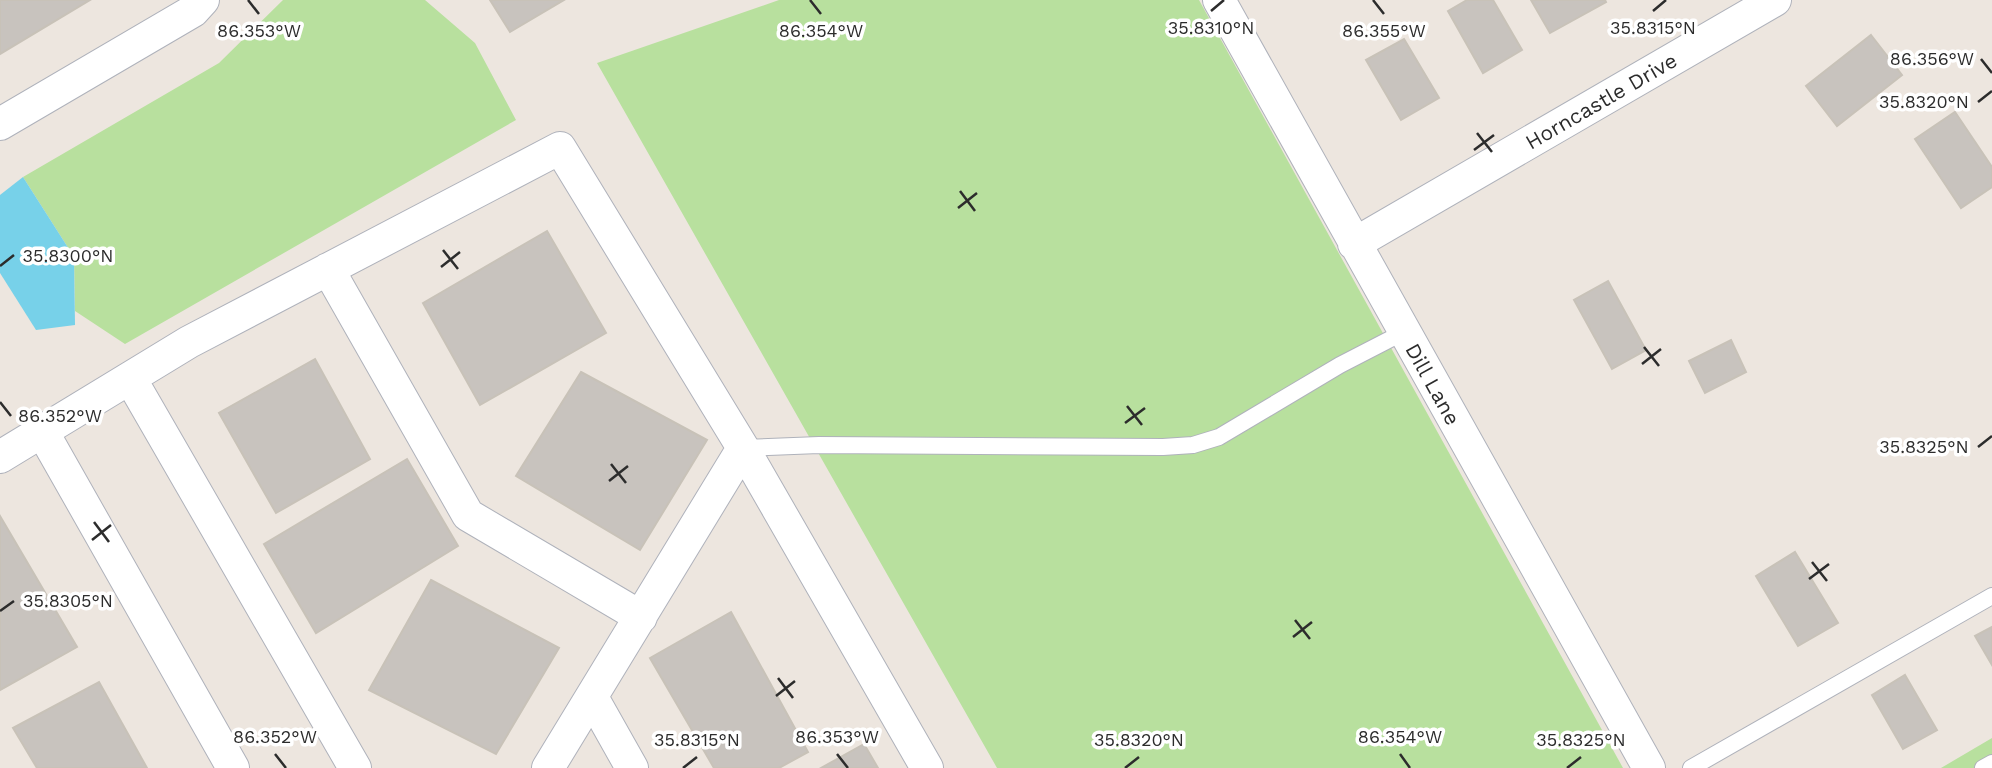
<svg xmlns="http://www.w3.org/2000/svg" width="1992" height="768" font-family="'Work Sans',sans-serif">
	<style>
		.green { fill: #b8e09e }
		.water { fill: #77d1e9 }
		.building { fill: #c8c3be; stroke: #c8c2b8; stroke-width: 2 }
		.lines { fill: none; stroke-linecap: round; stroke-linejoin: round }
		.lane-casing { stroke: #afb2bb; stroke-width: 18 }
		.street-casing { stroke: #afb2bb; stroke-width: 34 }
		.lane { stroke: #fff; stroke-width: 16 }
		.street { stroke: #fff; stroke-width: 32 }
		.ticks { fill: none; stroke: #2c2c2c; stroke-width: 2.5 }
		.labels { text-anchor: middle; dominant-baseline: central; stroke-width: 7; stroke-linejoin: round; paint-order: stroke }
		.street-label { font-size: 21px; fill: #2c2c2c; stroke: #fff }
		.ticks-label { font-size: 18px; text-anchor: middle; fill: #2c2c2c; stroke: #fff; stroke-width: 7; stroke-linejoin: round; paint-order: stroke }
	</style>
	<rect width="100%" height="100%" fill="#ede6df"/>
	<path class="green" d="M283,0H425L475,43L516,120L125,344L75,311L74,257L23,177L219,63Z
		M779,0H1199L1623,768H997L597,63Z
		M1992,738V768H1941Z"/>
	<path class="water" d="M23,177L74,257L75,325L36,330L0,273V195Z"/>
	<path class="building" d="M0,0H90L0,54Z
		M490,0H564L510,32Z
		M1467,0H1493L1522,50L1483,73L1448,11Z
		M1531,0H1605L1606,2L1550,33Z
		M1871,35L1902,75L1837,126L1806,86Z
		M1404,39L1439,98L1401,120L1366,60Z
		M1955,112L1992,167V187L1961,208L1915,139Z
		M547,231L606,333L480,405L423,303Z
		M1608,281L1646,350L1612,369L1574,300Z
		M1731,340L1746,372L1705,393L1689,361Z
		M315,359L370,459L276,513L219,413Z
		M581,372L707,440L640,550L516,476Z
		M407,459L458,546L316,633L264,544Z
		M0,516L77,647L0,690Z
		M1795,552L1838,623L1798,646L1756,576Z
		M431,580L559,648L496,754L369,690Z
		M731,612L808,752L779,768H714L650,658Z
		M1992,627V665L1975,636Z
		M1905,675L1937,730L1903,749L1872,695Z
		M99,682L147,768H37L13,728Z
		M864,744L878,768H821Z"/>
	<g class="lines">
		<g class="lane-casing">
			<path id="lane" d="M743,448L819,445L1163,447L1193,445L1219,437L1340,365L1404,332
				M1691,768L1992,596
				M1983,768L1992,763"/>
		</g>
		<g class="street-casing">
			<path id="street" d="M1219,0L1649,768
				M0,124L193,11L203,0
				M1354,244L1775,0
				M328,269L468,515L641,617
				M130,378L355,768
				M42,431L233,768
				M0,457L189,342L560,148L743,448L927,768
				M592,697L632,768
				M548,768L743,448"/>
		</g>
		<use href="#lane" class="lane"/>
		<use href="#street" class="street"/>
	</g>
	<path class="ticks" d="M248,0L259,14M810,0L821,14M1373,0L1384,14M1211,11L1224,0M1653,11L1666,0M1981,59L1992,73M1978,102L1992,91M1477,133L1492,152M1474,150L1494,135M960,191L975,211M958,208L977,193M443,250L458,269M0,266L14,255M441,267L460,252M1644,347L1659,366M1642,364L1661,349M0,402L11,416M1127,406L1142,425M1125,423L1145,408M1978,447L1992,436M611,464L626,483M609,481L628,466M94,522L109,542M92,540L111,525M1812,562L1827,581M1809,579L1829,564M0,611L14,601M1295,620L1310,639M1293,637L1312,622M778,678L793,698M776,696L795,681M275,754L286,768M837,754L848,768M1400,754L1410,768M683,768L697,757M1125,768L1139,757M1567,768L1581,757"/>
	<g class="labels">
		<g class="street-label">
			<text transform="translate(1601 101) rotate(-30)">Horncastle Drive</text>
			<text transform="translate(1433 384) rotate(61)">Dill Lane</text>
		</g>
	</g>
	<g class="ticks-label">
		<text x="1211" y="34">35.8310°N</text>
		<text x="1653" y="34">35.8315°N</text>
		<text x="259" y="37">86.353°W</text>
		<text x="821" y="37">86.354°W</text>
		<text x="1384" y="37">86.355°W</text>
		<text x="1932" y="65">86.356°W</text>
		<text x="1924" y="108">35.8320°N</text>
		<text x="68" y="262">35.8300°N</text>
		<text x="60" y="422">86.352°W</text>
		<text x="1924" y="453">35.8325°N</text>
		<text x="68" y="607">35.8305°N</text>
		<text x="275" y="743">86.352°W</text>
		<text x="837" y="743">86.353°W</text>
		<text x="1400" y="743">86.354°W</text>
		<text x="697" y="746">35.8315°N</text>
		<text x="1139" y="746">35.8320°N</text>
		<text x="1581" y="746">35.8325°N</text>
	</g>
</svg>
